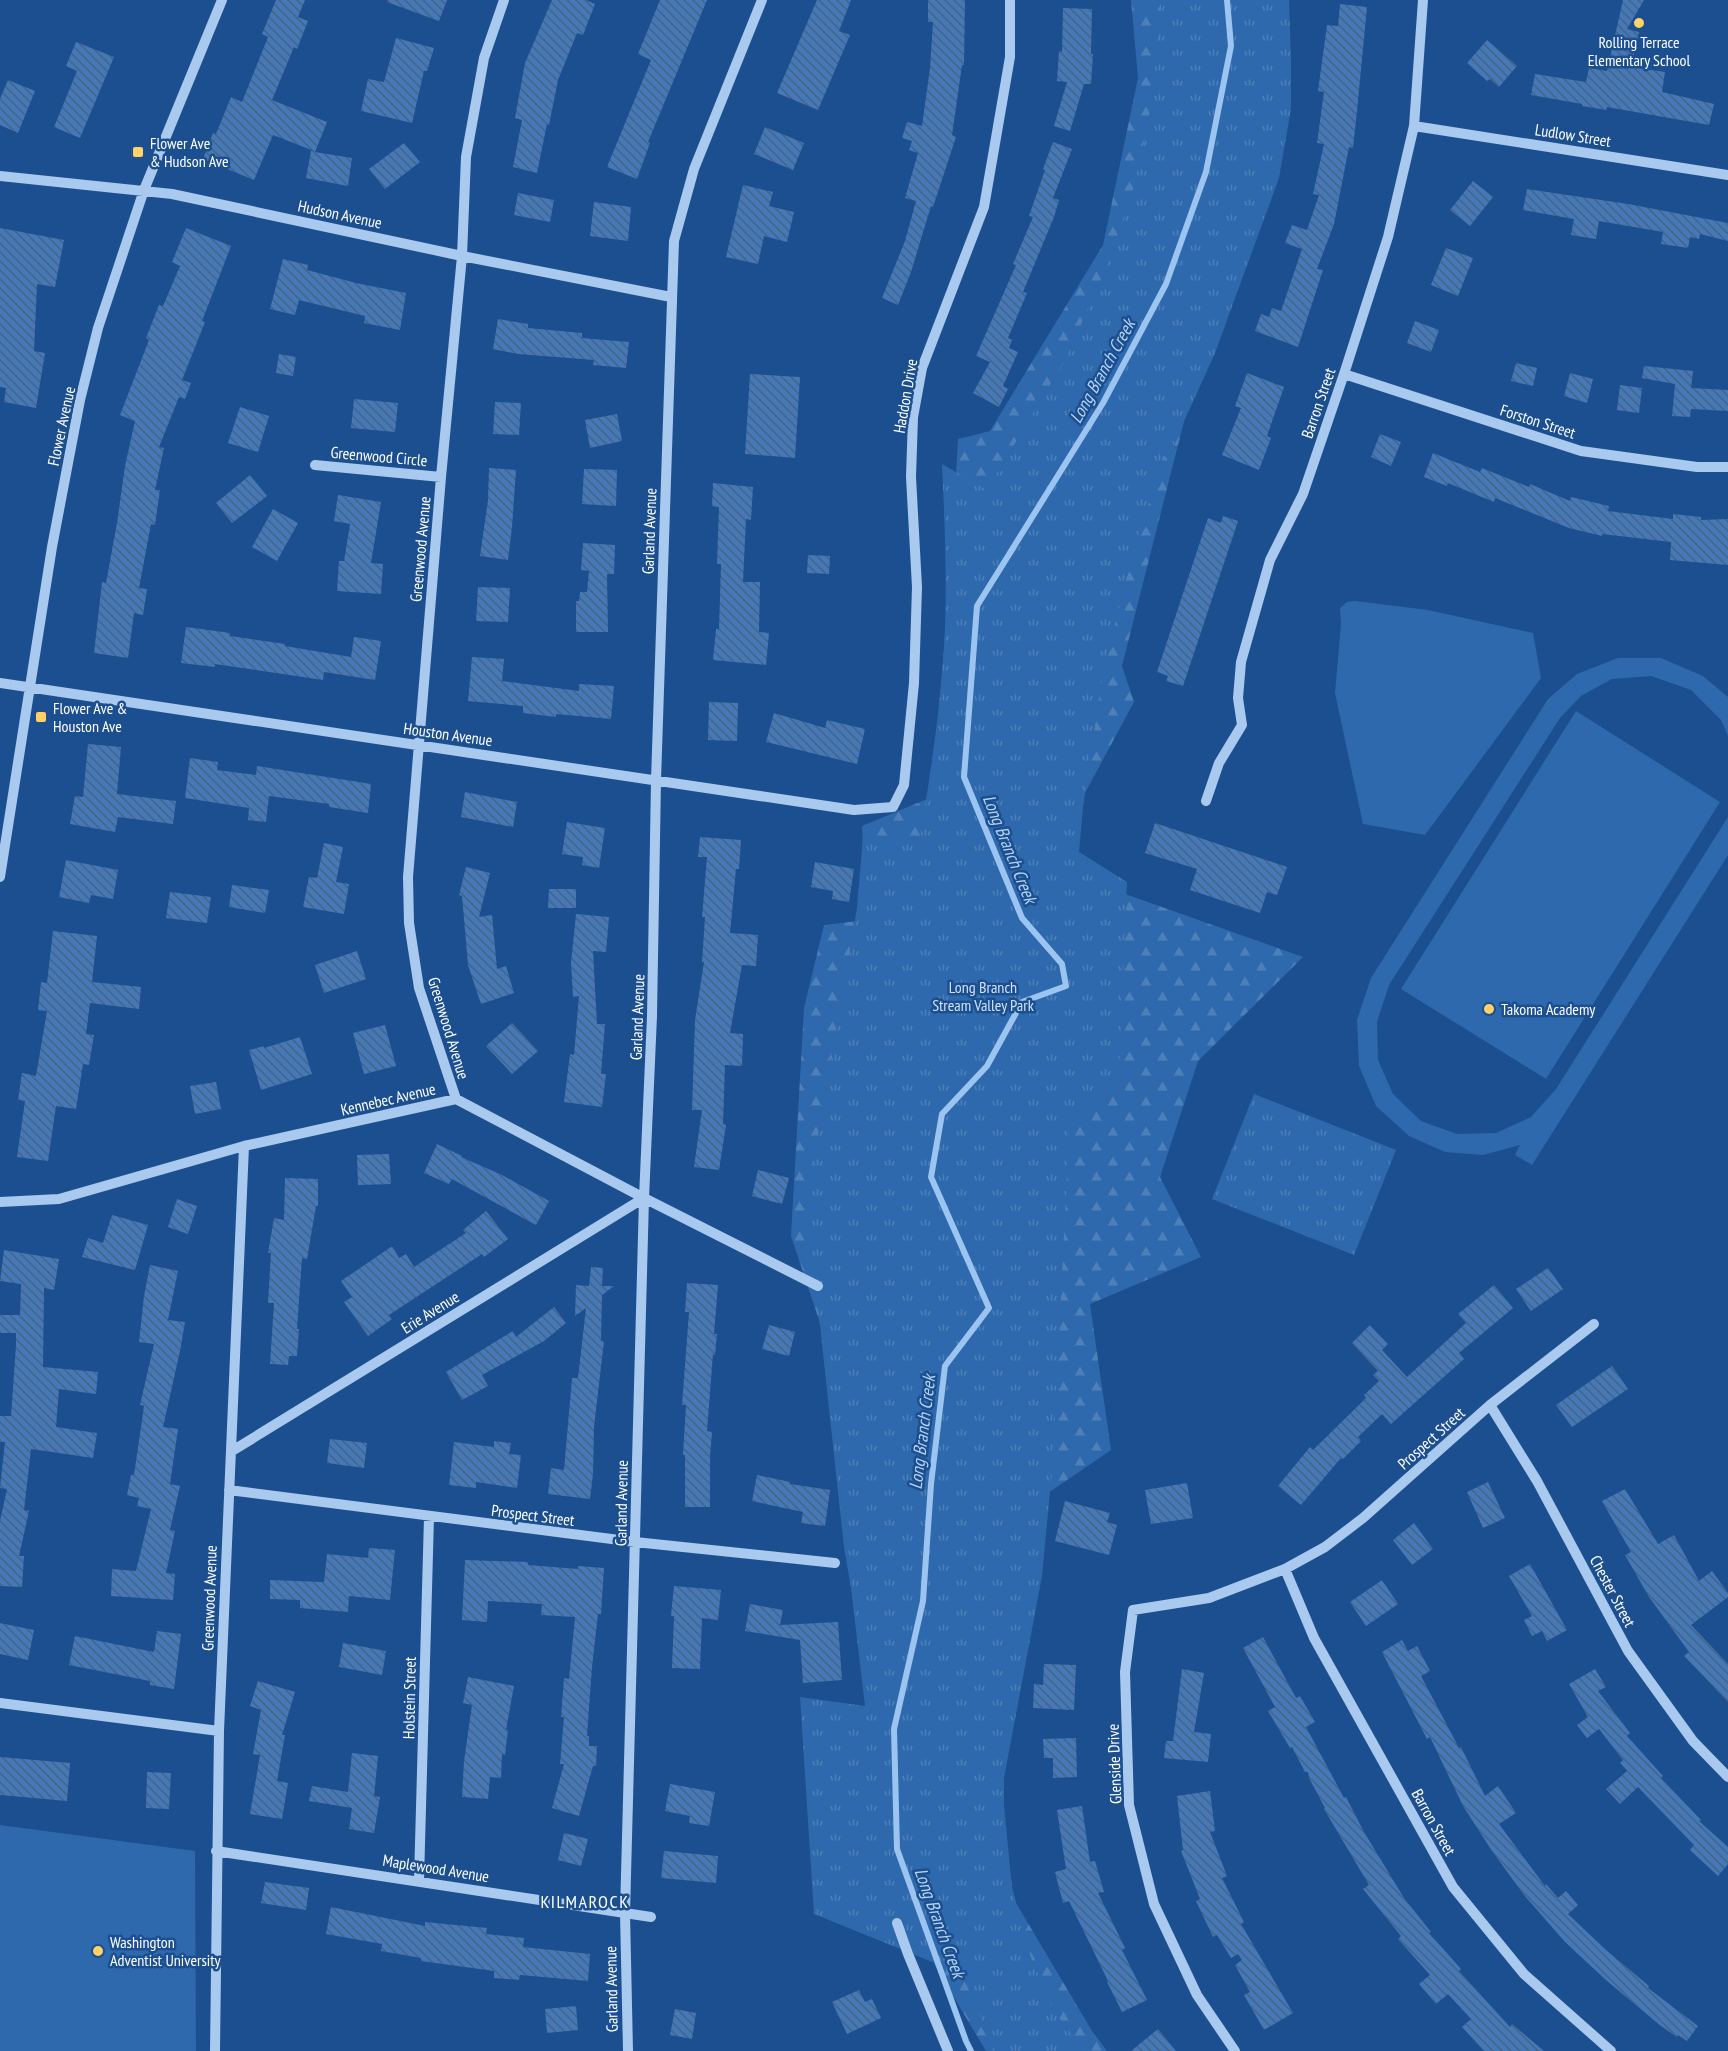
<svg xmlns="http://www.w3.org/2000/svg" width="1728" height="2051" font-family="'PT Sans Narrow',sans-serif">
	<style>
		.forest { fill: url(#forest-firs) }
		.park { fill: url(#park-tufts) }
		.garden { fill: #2e69ad }
		.lines { fill: none; stroke-linecap: round; stroke-linejoin: round }
		.stream { stroke: #9cc4f0; stroke-width: 6 }
		.building { fill: url(#building-back-hatch) }
		.minor { stroke: #a9c9ee; stroke-width: 10 }
		.poi-dot { fill: #ffd166; stroke: #1b4f8f; stroke-width: 2 }
		.labels { text-anchor: middle; dominant-baseline: central; stroke-width: 5; stroke-linejoin: round; paint-order: stroke }
		.poi-label { font-size: 16px; fill: #fff; stroke: #1b4f8f; text-anchor: start }
		.street-label { font-size: 16px; fill: #fff; stroke: #1b4f8f }
		.park-label { font-size: 16px; fill: #cfe3fa; stroke: #1b4f8f }
		.water-label { font-size: 18px; font-style: italic; fill: #b5d3f5; stroke: #1b4f8f }
		.neighbourhood-label { font-size: 18px; letter-spacing: 1.5px; fill: #fff; stroke: #1b4f8f }
	</style>
	<defs>
		<pattern id="forest-firs" width="22" height="20" patternUnits="userSpaceOnUse" patternTransform="scale(1.5)"><rect width="22" height="20" fill="#2e69ad"/><path d="M5 1l3.5 6h-7zM16 11l3.5 6h-7z" fill="#4d80b9"/></pattern>
		<pattern id="park-tufts" width="24" height="20" patternUnits="userSpaceOnUse" patternTransform="scale(1.5)"><rect width="24" height="20" fill="#2e69ad"/><path d="M3 7l-1-3M5 7V3M7 7l1-3M15 17l-1-3M17 17v-4M19 17l1-3" fill="none" stroke="#4d80b9"/></pattern>
		<pattern id="building-back-hatch" width="6" height="6" patternUnits="userSpaceOnUse" patternTransform="scale(1.5)"><rect width="6" height="6" fill="#4478b7"/><path d="M-1 5l2 2M0 0l6 6M5-1l2 2" fill="none" stroke="#486282"/></pattern>
	</defs>
	<rect width="100%" height="100%" fill="#1b4f8f"/>
	<path class="forest" d="M1131,0H1281L1197,370L1122,666L1134,702L1065,830L1080,878L1303,957L1198,1061L1160,1177L1201,1257L1090,1304L1111,1450L1035,1502L997,1733L1013,1898L1092,2031L1107,2051H986L934,1964L831,1356L791,1236L804,1008L824,925L866,920L862,826L932,797L952,548L958,439L990,431L1103,245L1138,78Z"/>
	<path class="park" d="M1161,0H1289L1291,62V109L1279,178L1215,353L1171,450H1167L1137,539L1103,671L1083,807L1079,852L1127,882L1118,1094L1070,1111L1053,1460L1042,1576L1004,1778V1829L1010,1880L1030,1955L1054,2011L1084,2051H995L962,1974L814,1914L800,1697L865,1706L851,1588L844,1547L818,1307L803,1217L857,908L863,836L919,844C929,784 938,724 943,664C948,597 945,530 942,464L987,490L1066,358L1109,261L1132,193L1148,124L1161,18Z
		M1254,1094L1396,1150L1354,1255L1212,1199Z"/>
	<path class="garden" d="M1355,601L1428,610L1533,633L1541,678L1425,835L1363,824L1335,693L1341,624L1340,608L1347,602Z
		M1618,658H1661L1703,676L1728,697V736L1721,720L1691,690L1651,676L1612,679L1581,696L1560,718L1389,985L1377,1022L1378,1060L1393,1094L1421,1121L1457,1134L1496,1133L1531,1117L1556,1089L1728,817V855L1532,1165L1515,1155L1520,1145L1483,1155L1445,1152L1409,1136L1376,1106L1359,1066L1357,1020L1371,978L1548,699L1577,674Z
		M1576,711L1720,802L1546,1079L1401,989Z
		M0,1825L195,1851L196,2051H0Z"/>
	<g class="lines">
		<path class="stream" d="M971,2051L966,2041L897,1849L894,1729L923,1601L931,1484L945,1366L989,1308L931,1177L942,1114L987,1066L1022,1002L1066,986L1062,964L1022,918L964,777L977,606L1103,403L1166,284L1206,172L1231,46L1227,0"/>
	</g>
	<path class="building" d="M276,0H305L298,17L308,21L297,49L294,47L272,100L327,122L315,152L352,158L348,186L306,178L311,151H314L273,135L254,180L203,159L213,133L216,134L231,97L242,102L268,37L262,34Z
		M388,0H447L439,21L387,2Z
		M552,0H586L595,4L583,35L577,33L558,80L549,125L547,124L537,173L513,167L522,120L515,118L525,63Z
		M660,0H707L648,142L650,143L637,179L607,167L651,60L638,54Z
		M817,0H851L839,31L850,35L818,110L777,93Z
		M928,0H965L964,65H962L952,135L956,137L933,207L931,206L911,272L898,305L882,298L905,241L916,201L905,198L918,153L909,150L912,141L902,138L907,122L922,126L930,68L933,22H928Z
		M1623,0H1644L1627,29L1639,32L1631,67L1665,72L1662,92L1714,104L1709,125L1607,107L1606,110L1582,106V104L1531,95L1535,74L1586,82L1589,68L1607,71Z
		M1340,4L1367,7L1357,111L1353,148L1349,147L1334,224L1317,269L1323,270L1298,347L1255,331L1261,314L1269,317L1272,308L1281,311L1302,249L1285,243L1292,225L1307,230L1319,195L1313,194L1324,144L1317,143L1324,92L1318,91L1327,25L1338,26Z
		M1063,8L1092,9L1091,54H1093L1091,84H1084L1070,131L1054,126L1067,82L1057,81L1059,51L1062,52Z
		M396,38L434,48L427,71H424L412,123L361,111L368,79L384,82Z
		M1487,40L1517,66L1499,87L1490,79L1487,81L1467,63Z
		M76,42L114,57L80,138L54,127L77,71L66,66Z
		M8,80L35,91L18,133L0,125V99Z
		M765,127L804,143L793,170L754,154Z
		M1053,142L1072,149L1053,198L1059,200L1054,217L1023,292L1027,293L1008,338L1012,340L1009,348L1018,352L1003,386L1008,389L999,407L973,393L990,362L976,356L1016,265L1013,264L1033,217L1029,216L1045,170L1043,169Z
		M404,143L420,162L385,189L369,169Z
		M1473,181L1493,197L1470,226L1450,210Z
		M743,185L773,192L769,206L794,212L787,242L764,236L758,264L726,257Z
		M1527,189L1628,204L1728,223V241L1700,234L1699,239L1690,237L1688,248L1661,244L1663,232L1599,221L1596,239L1571,235L1574,219L1523,210Z
		M518,193L554,200L550,222L514,215Z
		M594,202L631,207L628,241L590,236Z
		M0,228L64,240L55,287L37,284L34,351L45,353L36,408L4,402L6,388L0,387Z
		M186,228L231,246L202,321L205,322L182,380L191,383L185,399L179,397L159,447L164,448L155,490H160L155,525L151,524L139,588L147,589L143,615L134,613L128,658L94,653L102,582L106,583L117,523L125,466L135,421L120,415L149,340L146,338L159,305L163,306L180,266L172,262Z
		M1446,248L1473,258L1458,296L1431,285Z
		M283,259L308,265L307,270L356,283L406,293L400,330L364,323L365,316L299,300L295,315L270,309Z
		M498,319L528,324V328L582,333V338L629,342L626,368L593,365L594,360L518,354L493,349Z
		M1415,321L1439,330L1431,352L1407,343Z
		M279,354L296,357L293,376L276,373Z
		M1516,363L1537,368L1533,386L1511,381Z
		M1644,366L1693,371L1691,388L1728,390V411L1691,409L1690,417L1672,416L1675,384L1642,378Z
		M1247,373L1284,387L1267,436L1271,438L1259,470L1222,455L1241,408L1235,406Z
		M1570,373L1593,379L1587,403L1564,396Z
		M750,374L800,377L795,458L745,454Z
		M1620,385L1642,388L1639,413L1617,410Z
		M354,399L398,403L395,432L351,428Z
		M495,402L521,403L519,435L493,434Z
		M240,407L269,416L258,452L228,443Z
		M617,414L622,441L590,448L585,420Z
		M1380,434L1401,442L1391,466L1371,457Z
		M1433,453L1480,472L1482,468L1529,487L1530,484L1570,501L1571,497L1609,506L1608,511L1673,519V514L1701,517V520L1728,519V565L1670,560L1671,542L1602,534V536L1569,528L1495,498L1494,502L1448,483L1447,486L1424,477Z
		M489,468L516,470L512,527L508,560L480,556L488,500Z
		M584,469L617,470L616,506L582,504Z
		M250,475L267,496L232,523L216,503Z
		M713,483L753,487L751,520L746,519L743,582H760L759,632L769,633L766,665L713,660L716,629H719L721,564H717L719,507L712,506Z
		M338,495L381,502L371,563L383,564L381,594L337,591L339,561H344L350,524L334,521Z
		M273,509L298,523L277,561L252,547Z
		M1223,516L1238,521L1183,686L1166,681L1168,676L1157,672L1208,518L1221,523Z
		M583,543L615,545L614,574H607L608,632H576V601H579L580,592H587L589,571L581,570Z
		M808,555L830,556L829,574L807,573Z
		M478,587L510,588L508,622L476,621Z
		M186,627L230,633V636L285,644V646L351,657L354,637L381,641L375,680L324,672L323,680L215,664V667L181,663Z
		M472,657L504,659L502,681L579,691V684L614,686L611,719L556,714V717L523,713V706L468,701Z
		M709,702L738,703L737,741L708,740Z
		M774,713L825,728L827,720L865,729L857,764L766,742Z
		M88,744L121,747L117,794L176,801L173,824L118,817L115,832L70,824L75,796L83,797Z
		M190,758L218,762L217,770L256,775L257,766L371,784L368,813L329,807V804L269,796L266,822L248,820L249,808L185,798Z
		M465,792L517,802L513,827L461,817Z
		M567,822L605,828L599,868L582,865L583,857L562,854Z
		M1155,823L1287,867L1277,895L1267,892L1260,913L1190,890L1197,869L1145,853Z
		M700,837L741,840L739,869H736L730,933L758,935L756,966L742,965L730,1033L743,1034L742,1066L725,1065L723,1124L726,1125L719,1170L694,1167L702,1110H692L695,1020L704,962H702L705,917H702L707,857H698Z
		M324,843L343,847L336,882L349,884L344,914L303,907L309,877L317,878Z
		M66,860L118,870L113,899L91,895L89,903L59,897Z
		M815,862L854,869L849,902L832,899L833,891L811,887Z
		M466,867L490,873L479,917L492,915L497,969L506,966L514,993L481,1004L468,965L462,896L459,895Z
		M232,885L269,890L265,913L229,907Z
		M549,889H576V908H548Z
		M170,892L211,897L207,923L166,918Z
		M576,914L609,917L606,952L593,951L597,1024H605L601,1074H606L602,1107L564,1102L570,1054L574,1055L579,996L573,997L571,963Z
		M53,931L97,936L92,982L141,987L139,1009L90,1003L86,1034L94,1035L89,1065L83,1064L76,1109L56,1106L48,1161L17,1157L25,1101L18,1100L22,1073L36,1076L47,1011L38,1010L41,982L47,983Z
		M357,951L366,979L324,993L315,965Z
		M512,1023L538,1051L512,1074L486,1046Z
		M385,1025L396,1066L364,1074L353,1033Z
		M300,1037L312,1074L261,1090L249,1050L264,1046V1048Z
		M216,1082L221,1109L195,1114L190,1086Z
		M437,1144L462,1156L461,1157L502,1175L549,1201L536,1225L452,1179L449,1184L424,1173Z
		M389,1154L391,1184L358,1185L357,1155Z
		M758,1170L789,1178L782,1204L752,1196Z
		M285,1178L318,1179V1206H316L307,1259L302,1258L297,1329H299L297,1356H289L288,1365L270,1364L274,1303H268L271,1253H268L274,1218L284,1220Z
		M177,1199L197,1206L188,1234L168,1227Z
		M486,1211L508,1239L484,1257L482,1254L389,1315L392,1319L368,1336L344,1302L352,1297L341,1281L391,1247H393L399,1258L406,1254L414,1267L466,1233L463,1230Z
		M112,1215L148,1225L135,1270L82,1257L88,1238L103,1243Z
		M4,1250L59,1259L54,1290L44,1288L43,1367L98,1372L96,1394L59,1389L56,1427L97,1433L93,1458L31,1449L24,1510L29,1511L19,1556H24L22,1587L0,1586V1521L7,1489L0,1488L5,1442H0V1416H11L16,1345V1333H0V1315H20L21,1284L0,1281Z
		M150,1265L178,1271L168,1320L185,1322L180,1351L163,1427L178,1429L170,1484L180,1486L170,1530L175,1531L166,1573L175,1574L173,1600L111,1596L112,1569L136,1571L151,1509L137,1506L139,1498L127,1495L131,1475H134L144,1406L140,1405L154,1344L139,1342L144,1296Z
		M591,1267L603,1268L602,1286H614L602,1295L601,1341H604L594,1427L593,1474L590,1499L548,1494L551,1468L564,1470L572,1378H578L586,1308L575,1316L576,1285L589,1286Z
		M1548,1268L1563,1289L1531,1311L1516,1289Z
		M687,1283L718,1285L714,1334H717L715,1355L713,1354L707,1431L712,1432L710,1457V1507H685V1455H683L686,1405H682L689,1312H685Z
		M1494,1285L1513,1308L1459,1353L1464,1359L1391,1424L1382,1414L1358,1437L1361,1441L1343,1459L1341,1458L1301,1505L1278,1486L1310,1447L1313,1450L1366,1398L1364,1395L1379,1381L1373,1375L1378,1371L1352,1343L1370,1325L1388,1344L1382,1350L1407,1377L1466,1323L1458,1314Z
		M554,1307L566,1323L544,1341L482,1375L488,1386L462,1400L446,1372L513,1331L516,1337Z
		M769,1325L795,1332L789,1356L762,1349Z
		M1612,1366L1628,1389L1572,1427L1556,1405Z
		M330,1439L367,1443L364,1468L327,1463Z
		M494,1441L511,1443L509,1454L521,1455L517,1488L476,1482V1488L449,1485L454,1442L494,1447Z
		M757,1475L790,1482V1484L830,1490L825,1526L801,1523L803,1512L752,1501Z
		M1488,1482L1505,1518L1483,1528L1467,1492Z
		M1187,1483L1193,1518L1151,1524L1145,1490Z
		M1625,1489L1658,1544L1674,1535L1699,1581L1712,1571L1728,1593V1597L1691,1625L1728,1664V1702L1684,1656L1689,1652L1649,1597L1625,1555L1631,1552L1602,1501Z
		M1065,1501L1110,1513L1107,1522L1117,1525L1109,1555L1055,1541Z
		M1414,1523L1433,1549L1412,1565L1393,1540Z
		M369,1548L395,1550L390,1600L349,1596L348,1612L300,1608V1600L270,1599V1580L324,1582L327,1554L368,1558Z
		M465,1560L528,1562V1565L578,1569V1566L604,1568L601,1614H598L592,1667L587,1736H589V1746H597L596,1766H593L579,1816L552,1808L564,1764H560L564,1717H561L564,1678L569,1679L575,1617L541,1615L542,1604L488,1601L487,1622L462,1620Z
		M1530,1564L1567,1630L1547,1641L1542,1631L1532,1636L1524,1620L1532,1616L1509,1576Z
		M1382,1580L1398,1604L1366,1626L1350,1602Z
		M674,1586L721,1590L718,1620L702,1618L700,1669L672,1668L674,1616H671Z
		M750,1604L783,1610L780,1625L838,1622L842,1680L803,1683L800,1640L745,1631Z
		M0,1623L34,1630L28,1660L0,1654Z
		M157,1631L181,1634L174,1689L150,1685V1681L69,1665L75,1636L154,1652Z
		M1263,1637L1296,1698L1300,1696L1315,1722L1306,1727L1344,1798L1346,1797L1364,1832L1404,1898L1431,1932L1429,1933L1461,1969L1459,1971L1510,2027L1512,2024L1544,2051H1484L1462,2027L1471,2019L1448,1994L1436,2004L1419,1984L1430,1975L1398,1939L1401,1936L1363,1889L1369,1885L1324,1809L1325,1808L1309,1778L1308,1772H1305L1292,1747L1290,1748L1268,1711L1275,1707L1243,1648Z
		M1402,1640L1408,1651L1417,1646L1430,1671L1421,1676L1459,1748L1461,1747L1485,1796L1498,1786L1516,1813L1499,1824L1545,1886L1546,1884L1558,1898L1566,1891L1578,1905L1568,1914L1606,1950L1649,1986L1648,1988L1698,2026L1687,2041L1678,2035L1677,2037L1661,2026L1607,1981L1565,1942L1524,1895L1492,1851L1463,1806L1430,1737L1427,1739L1382,1652Z
		M343,1643L386,1651L382,1675L339,1667Z
		M1044,1664L1076,1665L1074,1710L1033,1708L1034,1684L1043,1685Z
		M1182,1669L1204,1673L1194,1732L1211,1734L1208,1762L1164,1758L1166,1741H1173Z
		M1595,1669L1606,1687L1598,1691L1630,1733L1627,1736L1663,1776L1661,1778L1701,1820L1699,1821L1728,1847V1864L1718,1876L1690,1850L1694,1845L1638,1787L1620,1804L1606,1789L1627,1771L1620,1763L1623,1760L1599,1729L1587,1738L1577,1725L1588,1717L1569,1684Z
		M468,1677L514,1686L506,1730H508L505,1755L502,1754L501,1778L490,1777L488,1799L462,1797L464,1761L472,1705L463,1703Z
		M258,1681L295,1692L282,1735H285L277,1781L288,1783L282,1819L250,1814L260,1755L253,1754L261,1710L250,1706Z
		M1076,1738L1077,1777L1053,1778V1758H1044L1043,1739Z
		M352,1753L378,1756L374,1796L380,1797L374,1833L349,1829L352,1808L309,1801L312,1786L348,1792Z
		M0,1757L70,1763L67,1801L0,1795Z
		M147,1772L171,1773L169,1809L146,1808Z
		M670,1784L715,1792L709,1826L689,1823L690,1816L665,1811Z
		M1210,1791L1215,1831L1210,1832L1227,1876L1222,1878L1244,1922L1241,1924L1293,2013L1264,2030L1244,1995L1250,1992L1235,1965L1242,1960L1238,1954L1231,1958L1217,1935L1213,1937L1196,1901L1200,1899L1181,1851L1183,1850L1177,1796Z
		M1082,1806L1090,1862L1095,1861L1104,1892L1098,1893L1125,1948L1122,1950L1147,2000L1122,2012L1107,1982L1108,1981L1069,1901L1063,1903L1055,1872L1066,1869L1057,1810Z
		M564,1833L588,1839L581,1866L558,1860Z
		M664,1851L718,1856L716,1883L661,1878Z
		M265,1882L309,1888L306,1910L261,1903Z
		M331,1907L425,1926V1922L487,1928L486,1934L524,1938L523,1947L590,1954L588,1981L520,1975L519,1980L494,1978V1971L421,1961V1958L381,1951L382,1944L326,1934Z
		M859,1990L865,2002L872,1999L881,2018L847,2034L832,2002Z
		M576,2006L578,2030L547,2033L545,2009Z
		M675,2009L696,2013L692,2039L670,2035Z
		M1158,2029L1176,2051H1131Z"/>
	<g class="lines">
		<path class="minor" d="M1414,126L1728,175
			M0,176L172,194L462,256L671,297
			M1344,374L1581,451L1697,467H1728
			M315,465L441,477
			M0,683L854,810L893,807L904,785L914,683L917,587L911,477L913,417L922,368L984,207L1010,57V0
			M1206,801L1219,763L1242,725L1238,698L1241,662L1270,560L1303,494L1344,374L1388,237L1414,126L1423,0
			M0,877L52,547L80,400L98,328L144,190L222,0
			M456,1099L419,988L409,923L408,877L441,477L462,256L466,157L484,58L504,0
			M0,1202L59,1199L244,1146L456,1099L644,1198L818,1286
			M1490,1405L1537,1481L1628,1651L1693,1741L1728,1777
			M232,1451L644,1198
			M229,1490L635,1542L835,1563
			M1285,1569L1314,1638L1453,1887L1524,1974L1611,2051
			M0,1703L219,1731
			M216,1851L651,1917
			M419,1880L429,1517
			M897,1923L908,1954L948,2051
			M215,2051L219,1731L244,1146
			M628,2051L625,1913L644,1198L652,1016L656,780L674,241L694,169L762,0
			M1235,2051L1197,1995L1154,1904L1129,1805L1125,1672L1133,1610L1209,1598L1285,1569L1325,1547L1363,1518L1490,1405L1594,1324"/>
	</g>
	<g class="poi-dot">
		<circle cx="1639" cy="23" r="6"/>
		<rect x="132" y="146" width="12" height="12" rx="3"/>
		<rect x="35" y="711" width="12" height="12" rx="3"/>
		<circle cx="1489" cy="1009" r="6"/>
		<circle cx="98" cy="1951" r="6"/>
	</g>
	<g class="labels">
		<g class="poi-label">
			<text x="1639" y="42" text-anchor="middle">Rolling Terrace<tspan x="1639" dy="18">Elementary School</tspan></text>
			<text x="150" y="143">Flower Ave<tspan x="150" dy="18">&amp; Hudson Ave</tspan></text>
			<text x="53" y="708">Flower Ave &amp;<tspan x="53" dy="18">Houston Ave</tspan></text>
			<text x="1501" y="1009">Takoma Academy</text>
			<text x="110" y="1942">Washington<tspan x="110" dy="18">Adventist University</tspan></text>
		</g>
		<g class="street-label">
			<text transform="translate(1573 135) rotate(9)">Ludlow Street</text>
			<text transform="translate(340 214) rotate(12)">Hudson Avenue</text>
			<text transform="translate(905 396) rotate(-80)">Haddon Drive</text>
			<text transform="translate(1318 403) rotate(-71)">Barron Street</text>
			<text transform="translate(1538 421) rotate(18)">Forston Street</text>
			<text transform="translate(61 426) rotate(-78)">Flower Avenue</text>
			<text transform="translate(379 456) rotate(5)">Greenwood Circle</text>
			<text transform="translate(649 531) rotate(-88)">Garland Avenue</text>
			<text transform="translate(420 549) rotate(-85)">Greenwood Avenue</text>
			<text transform="translate(448 734) rotate(8)">Houston Avenue</text>
			<text transform="translate(637 1017) rotate(-88)">Garland Avenue</text>
			<text transform="translate(449 1028) rotate(73)">Greenwood Avenue</text>
			<text transform="translate(388 1099) rotate(-13)">Kennebec Avenue</text>
			<text transform="translate(430 1312) rotate(-32)">Erie Avenue</text>
			<text transform="translate(1431 1438) rotate(-42)">Prospect Street</text>
			<text transform="translate(621 1503) rotate(-89)">Garland Avenue</text>
			<text transform="translate(533 1515) rotate(7)">Prospect Street</text>
			<text transform="translate(1613 1591) rotate(62)">Chester Street</text>
			<text transform="translate(209 1598) rotate(-88)">Greenwood Avenue</text>
			<text transform="translate(409 1698) rotate(-89)">Holstein Street</text>
			<text transform="translate(1114 1764) rotate(-92)">Glenside Drive</text>
			<text transform="translate(1434 1822) rotate(61)">Barron Street</text>
			<text transform="translate(436 1868) rotate(9)">Maplewood Avenue</text>
			<text transform="translate(611 1989) rotate(-91)">Garland Avenue</text>
		</g>
		<g class="park-label">
			<text x="983" y="987">Long Branch<tspan x="983" dy="18">Stream Valley Park</tspan></text>
		</g>
		<g class="water-label">
			<text transform="translate(1102 371) rotate(-61)">Long Branch Creek</text>
			<text transform="translate(1010 849) rotate(68)">Long Branch Creek</text>
			<text transform="translate(922 1432) rotate(-83)">Long Branch Creek</text>
			<text transform="translate(940 1923) rotate(70)">Long Branch Creek</text>
		</g>
		<g class="neighbourhood-label">
			<text x="585" y="1901">KILMAROCK</text>
		</g>
	</g>
</svg>
